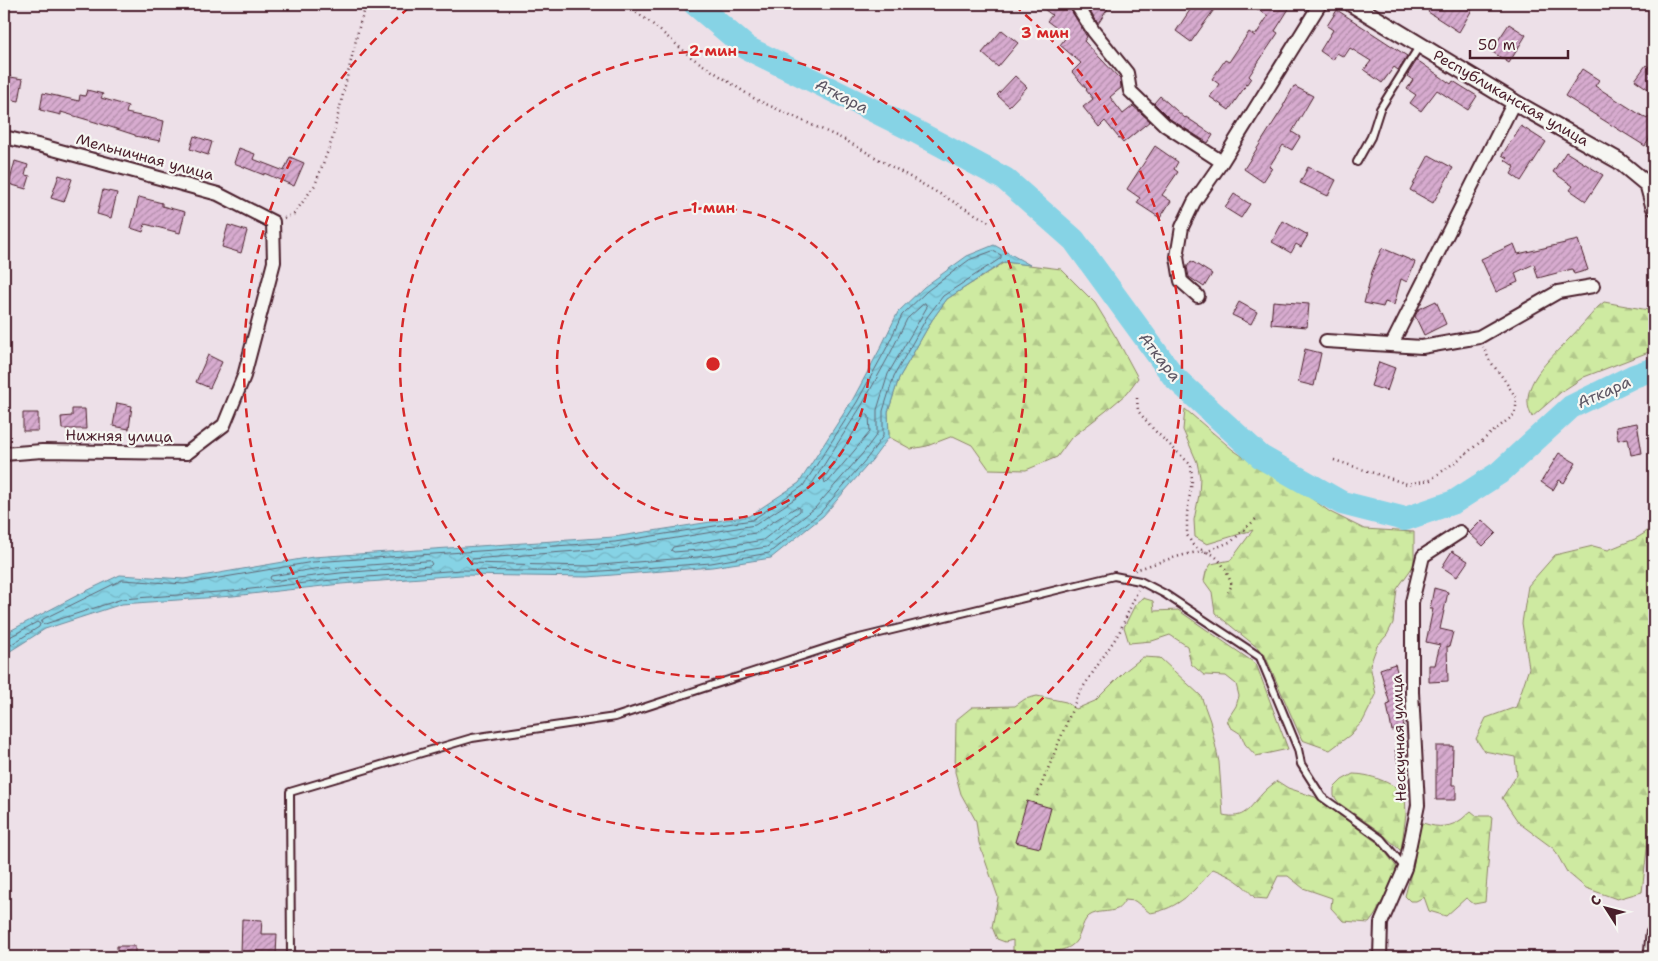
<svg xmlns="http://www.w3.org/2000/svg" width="1658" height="961" font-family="'Shantell Sans',sans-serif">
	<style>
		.forest { fill: url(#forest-firs); stroke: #8c8466 }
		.water { fill: url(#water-waves); stroke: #6e8b9b }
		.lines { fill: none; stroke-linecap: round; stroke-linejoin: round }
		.shore { stroke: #626775; stroke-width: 1 }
		.river { stroke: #86d3e5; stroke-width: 24 }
		.building { fill: url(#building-hatch); stroke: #4a1f2b }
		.service-casing { stroke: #4a1f2b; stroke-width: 10 }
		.minor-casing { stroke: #4a1f2b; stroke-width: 16 }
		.tertiary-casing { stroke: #4a1f2b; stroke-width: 19 }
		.path { stroke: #4a1f2b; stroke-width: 2.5; stroke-dasharray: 1 4; stroke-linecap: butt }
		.service { stroke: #f6f6f2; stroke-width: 6 }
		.minor { stroke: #f6f6f2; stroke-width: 12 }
		.tertiary { stroke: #f6f6f2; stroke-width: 15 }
		.ring { fill: none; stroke: #d62828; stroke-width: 2.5; stroke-dasharray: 9 6 }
		.labels { text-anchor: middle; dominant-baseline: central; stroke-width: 4.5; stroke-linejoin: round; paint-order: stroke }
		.street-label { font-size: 15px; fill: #4a1f2b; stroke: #f6f6f2 }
		.water-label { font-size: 16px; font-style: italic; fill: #5c5563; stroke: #f6f6f2 }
		.centre { fill: #d62828; stroke: #f6f6f2; stroke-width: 2.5 }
		.ring-label { font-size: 15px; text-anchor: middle; font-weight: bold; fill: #d62828; stroke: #f6f6f2; stroke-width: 4.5; stroke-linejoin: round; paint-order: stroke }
	</style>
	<defs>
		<pattern id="forest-firs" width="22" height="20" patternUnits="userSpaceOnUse" patternTransform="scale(1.25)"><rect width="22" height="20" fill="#ceeaa1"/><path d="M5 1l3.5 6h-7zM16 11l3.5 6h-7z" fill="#b2c88b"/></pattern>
		<pattern id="water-waves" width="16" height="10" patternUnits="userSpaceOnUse" patternTransform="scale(1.25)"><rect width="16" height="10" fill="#86d3e5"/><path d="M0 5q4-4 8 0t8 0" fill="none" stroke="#75b5c5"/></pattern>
		<pattern id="building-hatch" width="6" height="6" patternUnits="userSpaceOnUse" patternTransform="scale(1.25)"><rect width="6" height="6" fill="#d7abcf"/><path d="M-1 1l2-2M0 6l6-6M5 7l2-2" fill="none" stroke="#b08ba8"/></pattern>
	</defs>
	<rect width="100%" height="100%" fill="#ede0e8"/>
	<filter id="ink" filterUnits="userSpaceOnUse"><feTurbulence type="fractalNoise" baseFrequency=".02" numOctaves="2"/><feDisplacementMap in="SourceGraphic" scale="10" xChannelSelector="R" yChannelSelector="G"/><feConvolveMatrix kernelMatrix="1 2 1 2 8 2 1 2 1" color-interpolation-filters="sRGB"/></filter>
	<g filter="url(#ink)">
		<path class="forest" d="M1005,262L1061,269L1095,303L1117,339L1138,378L1127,393L1106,411L1071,438L1057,457L1026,470L989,469L972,445L953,436L927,446L911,449L889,437L888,412L899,378L932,320L947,299Z
			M1604,302L1654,311V350L1584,377L1561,392L1532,417C1516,387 1550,359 1569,339C1579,329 1588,318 1598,307Z
			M1185,409L1233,450L1272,476L1308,496L1330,512L1364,529L1414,532V565L1397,589L1393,623L1387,635L1377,646L1370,665L1376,695L1363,721L1350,735L1330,750L1302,740L1264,653L1215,613L1212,592L1204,581L1206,572L1211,564L1231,560L1253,530L1207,544L1195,537L1194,520L1199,495L1200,477L1197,462L1183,430Z
			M1654,522V790L1642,892L1617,899L1586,888L1567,872L1554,849L1519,823L1502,798L1517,775L1515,757L1484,751L1476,739L1486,718L1516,707L1529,668L1522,623L1528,586L1533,580L1555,555L1593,546L1608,550L1635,539L1645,533Z
			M1143,598L1153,601L1154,611L1178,610L1256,664L1288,749L1256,756L1245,744L1241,734L1230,727L1227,720L1236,706L1239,696L1236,684L1226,676L1204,675L1191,664L1187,646L1170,635L1152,641L1129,643L1124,627L1135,605Z
			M1143,657L1160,658L1201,696L1210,721L1219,762L1223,815C1245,820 1249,808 1262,794C1266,789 1272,785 1277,781L1288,788L1315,797L1379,844L1399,870L1375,915L1369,923L1343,921L1331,908L1332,898L1303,888L1288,876H1278L1267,899L1255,898C1241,882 1233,877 1213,869C1195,890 1179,909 1150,913L1135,901L1125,900C1123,903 1120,908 1117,909C1108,913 1098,910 1089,916C1080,923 1082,939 1071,946C1064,951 1056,949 1050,957H1013V940L1005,942L997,939L992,927L998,897L979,843L976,821L961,794L955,772L956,720L972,707L1015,706L1025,699L1037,696L1066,702L1076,709L1095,701L1125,671Z
			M1353,774C1372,774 1390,783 1405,793L1406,814L1401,851L1383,834L1339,803L1334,796V788L1342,780Z
			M1471,811L1477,816H1492L1485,902L1474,904L1466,898L1446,916L1429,911L1424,897L1416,901H1410L1405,896L1413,866L1421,822C1432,827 1447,829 1459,821C1463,819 1467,814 1471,811Z"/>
		<path class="water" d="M994,245L1030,265L1004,262L947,299L932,320L899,378L888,412L889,437L872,460L823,516L771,558L712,567L588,577L461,575L341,584L233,596L122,604L45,629L4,655V634L78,595L120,575L184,579L313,557L614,537L749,516L799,483L853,399L881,347L898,312L924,287L967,256Z"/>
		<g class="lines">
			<path class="shore" d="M993,251L1001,255V258L943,296L927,317L894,376L883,411V436L868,457L820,513L769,553L711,563L588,572L461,570L341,579L233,591L122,599L45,624L41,623L43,619L122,580L184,584L313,562L615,542L752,520L803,486L857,402L886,349L902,315L927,291L969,260Z
				M925,303L927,307L888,374L877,410V434L863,453L815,508L767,547L710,556L588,566L470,563L472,559L616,548L755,525L808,490L862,405L891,352L907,319Z
				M866,414L869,416L870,432L828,482L825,483L824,479Z
				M797,507L800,508V511L763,540L710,549L674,552L671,550L673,547L755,533Z
				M430,561L432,564L430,566L340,573L272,581L270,578L271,576L314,569Z
				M4,638H8L37,622L40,624L39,627L4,649"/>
			<path class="river" d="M695,4L747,48L915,131L1005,179L1074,240L1174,377L1261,457L1342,503L1405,519L1454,502L1499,473L1571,407L1634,376L1654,369"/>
		</g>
		<path class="building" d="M1037,4H1066L1068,5L1087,37L1084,41L1120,79L1121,88L1110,97L1123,114L1133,106L1150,121L1123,143L1105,121L1099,127L1083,107L1093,99L1086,90L1087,89L1072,72L1081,63L1060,45L1067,36L1047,21L1052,15Z
			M1094,4H1111L1098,24L1090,10Z
			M1194,4H1218L1191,42L1176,31Z
			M1250,4H1292L1275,31L1278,33L1249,76L1251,78L1229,110L1210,97L1219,84L1212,79L1225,60L1229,62L1249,32L1255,36L1268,16Z
			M1433,4H1466L1473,8L1459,32L1428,12Z
			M1337,10L1407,56L1398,70L1394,67L1382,83L1364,70L1371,61L1350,48L1344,57L1337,53L1333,60L1320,51L1333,30L1327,26Z
			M1509,24L1526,35L1509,63L1491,51Z
			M1002,30L1018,43L998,67L982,53Z
			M1417,60L1451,84L1453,81L1477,96L1468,110L1437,90L1421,111L1410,103L1416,95L1407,89L1413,80L1407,76Z
			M1646,65L1654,71V93L1635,80Z
			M1582,69L1599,80L1595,86L1647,119L1654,109V131L1645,146L1565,96Z
			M4,76L23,79L19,101L4,98Z
			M1015,76L1027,87L1009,106L997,95Z
			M1294,86L1313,96L1292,132L1300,137L1292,150L1283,145L1269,167L1272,168L1263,182L1244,169L1284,106H1283Z
			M87,90L103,94L101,98L128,106L126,113L164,121L160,141L135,136V135L95,122L61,112V115L40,110L43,93L79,101L80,95L85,96Z
			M1160,96L1185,118L1186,117L1213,135L1208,143L1170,119L1154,103Z
			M1521,126L1546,142L1521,181L1511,174L1515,167L1505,160L1507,158L1502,155Z
			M194,136L212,142L208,155L190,149Z
			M1155,146L1178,162L1174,169L1178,172L1162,195L1171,201L1160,218L1137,203L1140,198L1127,189Z
			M239,148L255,154L253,159L284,171L290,157L304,163L294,186L264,173V175L234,163Z
			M1566,152L1603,175L1586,201L1570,190L1573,186L1553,172Z
			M1429,155L1453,168L1433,203L1410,190Z
			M15,161L28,165L25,175L30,176L26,189L9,184Z
			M1308,167L1336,180L1328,196L1300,183Z
			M59,175L72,179L64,202L51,198Z
			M103,190L117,193L111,218L97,214Z
			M1234,194L1250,204L1241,218L1225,208Z
			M139,197L162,203V206L185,212L180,233L145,224L143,232L131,228Z
			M1283,221L1308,235L1301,247L1296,244L1291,253L1272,242Z
			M228,225L247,231L241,253L222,247Z
			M1578,240L1588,270L1574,274L1572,269L1538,278L1534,264L1515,273L1518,282L1496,292L1481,259L1514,244L1518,254Z
			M1382,248L1415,262L1407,282L1401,279L1394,305L1385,302L1383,307L1364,303L1372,272Z
			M1191,261L1212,274L1204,287L1189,277L1187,267Z
			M1273,301L1309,304L1307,327L1271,324Z
			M1436,301L1446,324L1424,335L1415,316L1419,309Z
			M1239,302L1257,312L1251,324L1232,315Z
			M1305,349L1321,353L1314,386L1298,382Z
			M208,355L222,362L210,388L196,382Z
			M1379,362L1395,368L1387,391L1371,386Z
			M117,403L132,406L129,429L113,426Z
			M72,409H85L86,429H62L61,417L72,416Z
			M23,413H38V431H23Z
			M1637,423L1642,453L1631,455L1628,438L1618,440L1616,427Z
			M1559,453L1576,463L1564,483L1559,480L1553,490L1541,482Z
			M1482,520L1496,533L1483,546L1469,533Z
			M1452,551L1468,561L1457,577L1442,567Z
			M1434,588L1448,592L1440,629L1453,632L1449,647L1447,646L1448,681L1429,682V665H1435L1440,645L1426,642L1433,609H1430Z
			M1395,664L1402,689L1398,690L1404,728L1392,731L1387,705L1390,704L1380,669Z
			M1436,746H1453L1452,785H1456V800H1436Z
			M1404,747L1408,761L1398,764L1395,750Z
			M1027,801L1051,808L1040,848L1015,842Z
			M242,919L262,920L261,934H277L276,956L241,954Z
			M117,946H135V957H117Z"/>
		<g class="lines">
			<g class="service-casing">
				<path id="service" d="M1357,162L1371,137L1380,109L1420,45
					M291,957L290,792L472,738L615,717L851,640L1114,576L1140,581L1165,594L1260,657L1298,749L1301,764L1322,797L1381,839L1405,868"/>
			</g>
			<g class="minor-casing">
				<path id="minor" d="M1076,4L1094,32L1127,73L1130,91L1165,125L1222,162
					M4,137L42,146L218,194L273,222L274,262L244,376L224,425L187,453L42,451L4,454
					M1648,185L1654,176
					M1198,296L1181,281L1177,257L1182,227L1194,202L1222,162L1320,4
					M1326,341L1422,347L1479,337L1558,292L1593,286
					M1392,344L1514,102
					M1380,957L1381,923L1405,868L1418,805L1412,692V602L1423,556L1460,532"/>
			</g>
			<g class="tertiary-casing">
				<path id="tertiary" d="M1352,4L1514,102L1619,161L1648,185L1654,207
					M1652,957L1654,934"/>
			</g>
			<path class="path" d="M624,4L650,22L691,57L755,99L845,140L989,222
				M284,218L294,214L315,185L332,140L360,23L367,4
				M1137,398L1138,411L1154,430L1191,465L1192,481L1187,513V535L1193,545L1206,552L1232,541L1258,517
				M1334,460L1407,484L1430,480L1458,460L1515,414L1517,399L1503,378L1490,361L1483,347
				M1135,570C1148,566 1195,549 1207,552C1221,556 1227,573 1232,585L1228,592
				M1037,796L1078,695L1119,633L1138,590"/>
			<use href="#service" class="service"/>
			<use href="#minor" class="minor"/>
			<use href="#tertiary" class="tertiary"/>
		</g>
	</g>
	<g class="ring">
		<circle cx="713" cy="364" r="156"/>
		<circle cx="713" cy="364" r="313"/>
		<path d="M1014 5A469 469 0 1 1 412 5"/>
	</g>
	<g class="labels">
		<g class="street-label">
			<text transform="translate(1511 98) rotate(30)">Республиканская улица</text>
			<text transform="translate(145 157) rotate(15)">Мельничная улица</text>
			<text transform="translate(119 436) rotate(1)">Нижняя улица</text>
			<text transform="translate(1399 738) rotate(-92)">Нескучная улица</text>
		</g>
		<g class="water-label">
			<text transform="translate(842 96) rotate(27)">Аткара</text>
			<text transform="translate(1160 357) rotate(52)">Аткара</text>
			<text transform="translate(1604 392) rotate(-24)">Аткара</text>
		</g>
	</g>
	<circle cx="713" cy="364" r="8" class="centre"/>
	<g class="ring-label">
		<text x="1045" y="38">3 мин</text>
		<text x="713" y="56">2 мин</text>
		<text x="713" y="213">1 мин</text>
	</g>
	<rect width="1658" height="961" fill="none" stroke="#f6f6f2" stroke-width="20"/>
	<rect x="10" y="10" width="1638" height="941" fill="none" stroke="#4a1f2b" stroke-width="2" filter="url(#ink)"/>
	<g transform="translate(1606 908) rotate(306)" stroke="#f6f6f2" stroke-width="4" paint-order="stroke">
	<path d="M0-4L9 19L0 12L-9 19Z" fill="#4a1f2b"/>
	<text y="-8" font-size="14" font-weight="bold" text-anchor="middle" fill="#4a1f2b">С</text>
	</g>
	<path d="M1470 50v8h98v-8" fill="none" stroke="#4a1f2b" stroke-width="2.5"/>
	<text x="1478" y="50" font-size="15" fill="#4a1f2b" stroke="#f6f6f2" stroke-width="4" paint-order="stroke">50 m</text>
</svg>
